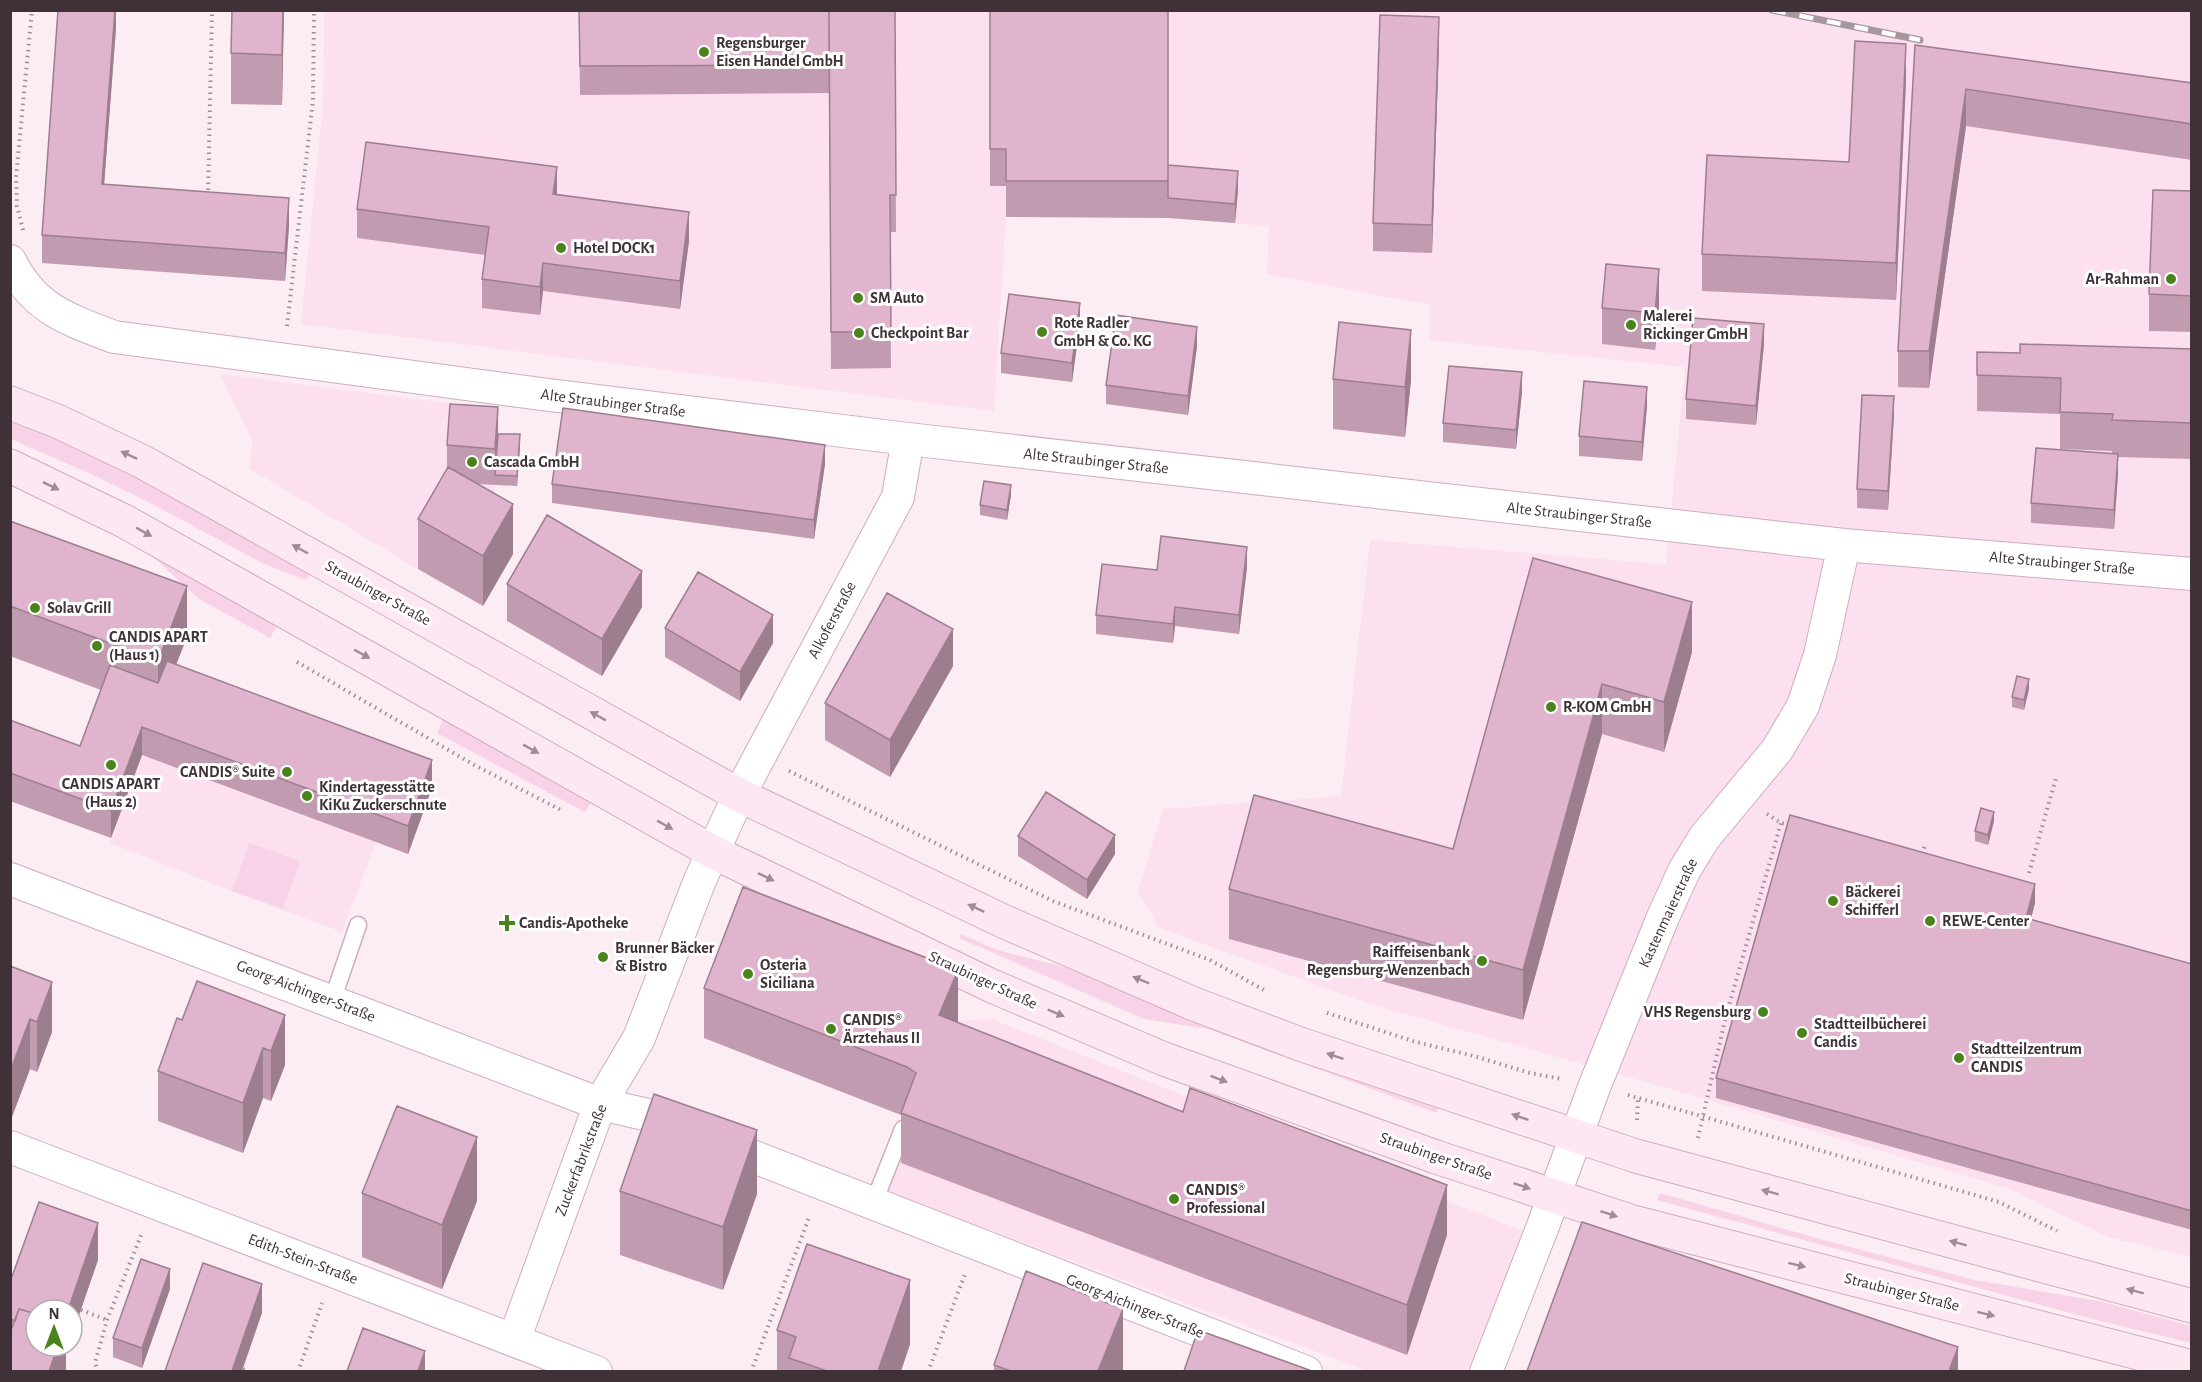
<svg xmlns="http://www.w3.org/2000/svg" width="2202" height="1382" font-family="'Alegreya Sans',sans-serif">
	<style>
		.built { fill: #fce0ef }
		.green { fill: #f8d3e7 }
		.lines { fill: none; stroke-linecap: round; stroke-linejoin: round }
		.lane-casing { stroke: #d0acbf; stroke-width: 19 }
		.street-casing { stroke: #d0acbf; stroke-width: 34 }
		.secondary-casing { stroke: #d0acbf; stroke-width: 35 }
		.path { stroke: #9d8e96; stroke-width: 4; stroke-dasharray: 1.5 4.5; stroke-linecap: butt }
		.lane { stroke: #fff; stroke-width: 16 }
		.street { stroke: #fff; stroke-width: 32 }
		.secondary { stroke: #fde7f3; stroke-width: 33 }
		.rail-casing { stroke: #a6969e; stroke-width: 7 }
		.rail { stroke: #fff; stroke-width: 4.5; stroke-dasharray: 14; stroke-linecap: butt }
		.wall { fill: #c19baf }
		.shaded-wall { fill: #9d7e8f }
		.building { fill: #e0b4cc; stroke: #9d7e8f; stroke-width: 1.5 }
		.oneway { fill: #9e8c96 }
		.poi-dot { fill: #4a821c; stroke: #fff; stroke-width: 2 }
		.labels { text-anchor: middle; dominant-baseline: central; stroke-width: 6; stroke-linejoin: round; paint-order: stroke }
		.poi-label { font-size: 16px; font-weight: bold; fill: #403139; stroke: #fff; text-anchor: start }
		.street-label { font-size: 16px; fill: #403139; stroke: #fff }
	</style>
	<rect width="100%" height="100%" fill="#fcecf4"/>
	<path class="built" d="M324,11H2191V1257L2108,1237L2010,1189L1657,1085L1370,1004L1159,928L1138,891L1163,809L1341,796L1370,540L1684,566L1666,564L1685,367L1430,340V305L1267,274L1269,226L1168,218L1006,217L994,411L301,324L323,104Z
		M220,374L500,410L493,512L457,502L418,569L250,469L252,440Z
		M142,755L376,842L342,932L231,891L110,843Z
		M992,1019L1525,1232L1467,1371H1368L887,1192L958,1021Z"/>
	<path class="green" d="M10,421L56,439L174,494L312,572L306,580L264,564L156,506L91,474L11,439Z
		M141,546L278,624L270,638L199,599Z
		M444,718L591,802L585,812L437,733Z
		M249,843L300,861L283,909L232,891Z
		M961,934L997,950L1064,967L1208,1025L1438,1106L1437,1113L1208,1029L1144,1019L959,938Z
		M1660,1193L1820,1239L1975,1280L2099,1301L2191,1326V1343L2089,1318L1657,1200Z"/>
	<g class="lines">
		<g class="lane-casing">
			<path id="lane" d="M332,1001L358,925
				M874,1202L903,1129"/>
		</g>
		<g class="street-casing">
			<path id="street" d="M10,261C34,309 67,319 114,337L549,395L908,439L1844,545L2192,574
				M10,879L600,1104L644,1114L1306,1372
				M10,1147L596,1372
				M514,1340L600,1104L639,1038L700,880L739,795L898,497L908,439
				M1486,1372L1543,1226L1595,1085L1663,917L1684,871L1704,838L1777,750L1803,706L1820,655L1844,545"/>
		</g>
		<g class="secondary-casing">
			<path id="secondary" d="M10,403L57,421L143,462L739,795L1005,922L1194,1004L1300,1044L1636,1156L2192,1306
				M10,466L124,521L713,852L992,986L1164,1059L1436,1157L1633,1222L2192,1367"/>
		</g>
		<path class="path" d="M208,196L212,10
			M23,230L17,206L16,177L32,10
			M287,326L313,100L314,10
			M297,662L476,766L563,811
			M789,771L1053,901L1210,960L1264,990
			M1767,814L1781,823L1790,825
			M1922,854L1925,845
			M2029,873L2056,778
			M1327,1013L1416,1042L1474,1056L1530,1073L1562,1079
			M1737,1018L1726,1016L1781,823
			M1628,1095L1999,1202L2057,1231
			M1637,1120L1638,1098
			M1698,1138L1726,1016
			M81,1310L107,1320
			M243,1369L249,1372
			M98,1372L95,1363L107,1320L142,1233
			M298,1372L322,1303
			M751,1372L810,1215
			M928,1372L965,1274"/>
		<use href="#lane" class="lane"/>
		<use href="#street" class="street"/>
		<use href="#secondary" class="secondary"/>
		<g class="rail-casing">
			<path id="rail" d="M1772,10L1920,40"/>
		</g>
		<use href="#rail" class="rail"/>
	</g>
	<path class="wall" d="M116,10V28L104,184L289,226L285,281L42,263V235Z
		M284,10L282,105L231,104V53Z
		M579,10H895L896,232H890L891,368L831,369L829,75V93L580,95Z
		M990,10L1168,165L1238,190L1235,223L1168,218L1006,217V186H990Z
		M1915,45L2192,83V160L1966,126L1929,388L1898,387V351Z
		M1439,46L1432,253L1373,251V223Z
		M1906,80L1896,300L1702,291V254L1849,162Z
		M2192,191V332L2149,331V294Z
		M557,195L689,241L680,309L543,291L540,315L482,308V279L485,255L357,238V209Z
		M1659,306L1655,350L1602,344V308Z
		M1080,323L1072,382L1001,373V353Z
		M1764,344L1756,425L1686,419V399Z
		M1197,346L1188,415L1106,404V385Z
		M2192,349V459L2118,457V474L2114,529L2031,523V503L2112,454V451L2060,449V414L1977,411V375L2020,353Z
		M1333,379L1411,380L1405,437L1333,429Z
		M1522,392L1516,449L1443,442V423Z
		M1647,406L1642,461L1579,456V436Z
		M1894,415L1888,510L1857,508V489Z
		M498,434L520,444L517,486L478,484L513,554L483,606L418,569V519L447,469V445Z
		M825,464L814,539L552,503V484Z
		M1011,495L1007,520L980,515V505Z
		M10,521L187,637L176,664L432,788L408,854L142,755L111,838L10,801V720L80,746L101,690L10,656Z
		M1533,558L1692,652L1664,752L1602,734L1523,1020L1229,939V889L1453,849Z
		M1247,567L1239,634L1175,626L1173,643L1096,634V615L1157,570Z
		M507,584L642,607L602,676L507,621Z
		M665,628L773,643L740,701L665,657Z
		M953,666L890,777L825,740V703Z
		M2029,689L2024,710L2012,707V697Z
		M1994,821L1988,845L1975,841V831Z
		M1018,836L1115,854L1087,899L1018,856Z
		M2035,903L2031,919L2192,964V1230L1716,1098V1078Z
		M10,966L52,1032L37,1072L30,1069L10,1122Z
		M197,981L285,1065L271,1101L263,1098L243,1153L158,1121V1071L182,1020Z
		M704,988L958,1021L957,1022L1447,1235L1407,1355L901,1163V1115L704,1038Z
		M620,1191L757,1194L723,1290L620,1255Z
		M362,1193L477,1201L442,1289L362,1257Z
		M98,1260L72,1335V1310L36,1346H68L66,1353V1371H10V1282Z
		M170,1289L142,1368L113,1357V1338Z
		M777,1330L910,1344L901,1371H777Z
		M994,1365L1123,1371H994Z"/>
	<path class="shaded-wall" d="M115,10H116V28L102,212V184Z
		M283,10H284L282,105V55Z
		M1439,17V46L1432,253V225Z
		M1906,44V80L1896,300V263Z
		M1966,89V126L1929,388V351Z
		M557,167V195L553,194Z
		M1238,171V190L1235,223V204Z
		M289,198V226L285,281V253Z
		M689,212V241L680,309V281Z
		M543,263V291L540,315V287Z
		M1659,269V306L1655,350V313Z
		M1080,303V323L1072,382V363Z
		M1764,324V344L1756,425V406Z
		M1197,327V346L1188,415V396Z
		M1411,330V380L1405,437V387Z
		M1522,372V392L1516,449V430Z
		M1647,387V406L1642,461V442Z
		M1894,396V415L1888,510V491Z
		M498,407V443L495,475V449Z
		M520,434V444L517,486V476Z
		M825,445V464L814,539V520Z
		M2118,454V474L2114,529V510Z
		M1011,485V495L1007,520V510Z
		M513,504V554L483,606V556Z
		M1247,547V567L1239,634V615Z
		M642,571V607L602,676V639Z
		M187,586V637L158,711V661Z
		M1692,602V652L1664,752V702Z
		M1175,607V626L1173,643V624Z
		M773,615V643L740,701V672Z
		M953,629V666L890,777V740Z
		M2029,679V689L2024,710V700Z
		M1602,684V734L1523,1020V970Z
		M142,727V755L111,838V810Z
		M432,760V788L408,854V826Z
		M1994,812V821L1988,845V835Z
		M1115,835V854L1087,899V880Z
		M2035,884V903L2026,937V918Z
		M958,970V1021L939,1065V1015Z
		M52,982V1032L37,1072V1022Z
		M285,1015V1065L271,1101V1051Z
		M30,1019V1069L10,1122V1072Z
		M263,1048V1098L243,1153V1103Z
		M757,1130V1194L723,1290V1227Z
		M477,1137V1201L442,1289V1225Z
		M1447,1185V1235L1407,1355V1305Z
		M98,1223V1260L72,1335V1310H68Z
		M170,1269V1289L142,1368V1348Z
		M910,1280V1344L901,1371H878Z
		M262,1284V1313L242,1371H232Z
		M1123,1309V1371H1098Z
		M58,1346H68L66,1353V1371H49Z
		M1958,1347V1371H1949Z
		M425,1351V1371H418Z"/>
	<path class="building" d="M58,10H115L102,184L289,198L285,253L42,235Z
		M232,10H283L282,55L231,53Z
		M579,10H829V65L580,66Z
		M829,10H895L896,195H890L891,332H831Z
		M990,10H1168V181H1006V149H990Z
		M1380,15L1439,17L1432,225L1373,223Z
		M1855,41L1906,44L1896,263L1702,254L1707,155L1849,162Z
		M1915,45L2192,83V124L1966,89L1929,351H1898Z
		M366,142L557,167L553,194L689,212L680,281L543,263L540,287L482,279L489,227L357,209Z
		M1168,165L1238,171L1235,204L1168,198Z
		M2153,190L2192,191V296L2149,294Z
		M1606,264L1659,269L1655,313L1602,308Z
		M1009,294L1080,303L1072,363L1001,353Z
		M1116,315L1197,327L1188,396L1106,385Z
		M1693,318L1764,324L1756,406L1686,399Z
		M1339,322L1411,330L1405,387L1333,379Z
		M2020,344L2192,349V423L2112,420L2113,414L2060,412L2061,378L1977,375V352L2020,353Z
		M1449,366L1522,372L1516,430L1443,423Z
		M1584,381L1647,387L1642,442L1579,436Z
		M1862,395L1894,396L1888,491L1857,489Z
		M450,404L498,407L495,449L447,445Z
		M563,408L825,445L814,520L552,484Z
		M498,434H520L517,476L495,475Z
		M2036,448L2118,454L2114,510L2031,503Z
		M448,467L513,504L483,556L418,519Z
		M984,481L1011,485L1007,510L980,505Z
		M547,515L642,571L602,639L507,584Z
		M10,521L187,586L158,661L10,606Z
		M1161,536L1247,547L1239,615L1175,607L1173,624L1096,615L1102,564L1157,570Z
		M1533,558L1692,602L1664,702L1602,684L1523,970L1229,889L1254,795L1453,849Z
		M698,572L773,615L740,672L665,628Z
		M887,593L953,629L890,740L825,703Z
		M167,661L432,760L408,826L142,727L111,810L10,773V720L80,746L110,665L158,683Z
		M2017,676L2029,679L2024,700L2012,697Z
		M1046,792L1115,835L1087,880L1018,836Z
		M1981,808L1994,812L1988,835L1975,831Z
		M1790,815L2035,884L2026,918L2192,964V1211L1716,1078Z
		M743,887L958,970L939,1015L1183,1112L1190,1088L1447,1185L1407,1305L901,1113L916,1073L907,1067L704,988Z
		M10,966L52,982L37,1022L30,1019L10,1072Z
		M197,981L285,1015L271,1051L263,1048L243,1103L158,1071L177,1018L182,1020Z
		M654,1094L757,1130L723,1227L620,1191Z
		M397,1106L477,1137L442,1225L362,1193Z
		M39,1202L98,1223L68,1310H36V1314L19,1309L15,1321L10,1319V1282Z
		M1582,1222L1958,1347L1949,1371H1527Z
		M807,1244L910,1280L878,1371H827L789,1358L796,1337L777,1330Z
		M141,1259L170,1269L142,1348L113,1338Z
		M203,1263L262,1284L232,1371H165Z
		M1026,1271L1123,1309L1098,1371H1011L994,1365Z
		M19,1309L36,1314V1346H58L49,1371H10V1333Z
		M363,1328L425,1351L418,1371H347Z
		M1198,1330L1312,1371H1184Z"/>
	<defs><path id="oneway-solid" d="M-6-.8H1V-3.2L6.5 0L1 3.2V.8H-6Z" transform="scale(1.5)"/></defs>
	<g class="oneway">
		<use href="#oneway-solid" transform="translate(129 455) rotate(-155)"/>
		<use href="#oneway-solid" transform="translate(51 486) rotate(26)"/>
		<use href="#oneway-solid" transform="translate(144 532) rotate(29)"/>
		<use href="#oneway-solid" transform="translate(300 549) rotate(-151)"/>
		<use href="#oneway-solid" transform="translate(362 654) rotate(29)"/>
		<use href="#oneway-solid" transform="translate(598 716) rotate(-151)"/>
		<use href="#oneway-solid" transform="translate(531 749) rotate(29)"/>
		<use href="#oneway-solid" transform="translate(665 825) rotate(29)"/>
		<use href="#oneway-solid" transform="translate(766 877) rotate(26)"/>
		<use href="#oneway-solid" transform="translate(976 908) rotate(-155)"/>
		<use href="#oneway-solid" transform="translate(1141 980) rotate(-157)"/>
		<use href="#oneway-solid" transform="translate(1056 1013) rotate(23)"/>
		<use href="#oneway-solid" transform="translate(1335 1056) rotate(-162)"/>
		<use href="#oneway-solid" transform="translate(1219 1079) rotate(21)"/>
		<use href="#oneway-solid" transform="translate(1520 1117) rotate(-161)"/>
		<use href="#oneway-solid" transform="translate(1522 1186) rotate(19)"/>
		<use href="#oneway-solid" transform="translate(1770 1192) rotate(-165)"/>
		<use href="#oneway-solid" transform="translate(1609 1214) rotate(18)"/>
		<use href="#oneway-solid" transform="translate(1958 1243) rotate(-165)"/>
		<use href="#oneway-solid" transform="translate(1797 1265) rotate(14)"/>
		<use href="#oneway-solid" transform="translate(2135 1291) rotate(-165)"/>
		<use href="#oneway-solid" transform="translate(1986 1314) rotate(14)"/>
	</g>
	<g class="poi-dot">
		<circle cx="704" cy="52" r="6"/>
		<circle cx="561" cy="248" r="6"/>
		<circle cx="2171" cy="279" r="6"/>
		<circle cx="858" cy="298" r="6"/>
		<circle cx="1631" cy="325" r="6"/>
		<circle cx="1042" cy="332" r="6"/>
		<circle cx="859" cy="333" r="6"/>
		<circle cx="472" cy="462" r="6"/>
		<circle cx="35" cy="608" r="6"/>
		<circle cx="97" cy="646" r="6"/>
		<circle cx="1551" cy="707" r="6"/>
		<circle cx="111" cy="765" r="6"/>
		<circle cx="287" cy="772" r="6"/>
		<circle cx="307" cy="796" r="6"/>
		<circle cx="1833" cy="901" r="6"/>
		<circle cx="1930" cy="921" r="6"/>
		<path d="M504 914h6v6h6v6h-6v6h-6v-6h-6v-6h6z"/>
		<circle cx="603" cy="957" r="6"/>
		<circle cx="1482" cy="961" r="6"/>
		<circle cx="748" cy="974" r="6"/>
		<circle cx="1763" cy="1012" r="6"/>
		<circle cx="831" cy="1029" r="6"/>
		<circle cx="1802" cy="1033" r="6"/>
		<circle cx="1959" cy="1058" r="6"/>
		<circle cx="1174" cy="1199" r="6"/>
	</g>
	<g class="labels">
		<g class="poi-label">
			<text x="716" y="43">Regensburger<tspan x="716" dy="18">Eisen Handel GmbH</tspan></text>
			<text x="573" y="248">Hotel DOCK1</text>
			<text x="2159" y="279" text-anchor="end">Ar-Rahman</text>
			<text x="870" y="298">SM Auto</text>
			<text x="1643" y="316">Malerei<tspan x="1643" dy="18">Rickinger GmbH</tspan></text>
			<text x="1054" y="323">Rote Radler<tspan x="1054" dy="18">GmbH &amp; Co. KG</tspan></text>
			<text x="871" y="333">Checkpoint Bar</text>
			<text x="484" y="462">Cascada GmbH</text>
			<text x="47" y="608">Solav Grill</text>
			<text x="109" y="637">CANDIS APART<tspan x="109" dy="18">(Haus 1)</tspan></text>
			<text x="1563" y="707">R-KOM GmbH</text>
			<text x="275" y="772" text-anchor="end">CANDIS® Suite</text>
			<text x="111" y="784" text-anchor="middle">CANDIS APART<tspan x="111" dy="18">(Haus 2)</tspan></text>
			<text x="319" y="787">Kindertagesstätte<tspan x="319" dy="18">KiKu Zuckerschnute</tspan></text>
			<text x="1845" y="892">Bäckerei<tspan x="1845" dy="18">Schifferl</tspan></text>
			<text x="1942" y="921">REWE-Center</text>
			<text x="519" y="923">Candis-Apotheke</text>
			<text x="615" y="948">Brunner Bäcker<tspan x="615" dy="18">&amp; Bistro</tspan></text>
			<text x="1470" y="952" text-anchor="end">Raiffeisenbank<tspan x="1470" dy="18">Regensburg-Wenzenbach</tspan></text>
			<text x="760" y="965">Osteria<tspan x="760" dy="18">Siciliana</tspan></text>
			<text x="1751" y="1012" text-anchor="end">VHS Regensburg</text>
			<text x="843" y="1020">CANDIS®<tspan x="843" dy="18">Ärztehaus II</tspan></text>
			<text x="1814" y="1024">Stadtteilbücherei<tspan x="1814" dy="18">Candis</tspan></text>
			<text x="1971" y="1049">Stadtteilzentrum<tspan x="1971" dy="18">CANDIS</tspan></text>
			<text x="1186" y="1190">CANDIS®<tspan x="1186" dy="18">Professional</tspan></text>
		</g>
		<g class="street-label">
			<text transform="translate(613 403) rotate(7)">Alte Straubinger Straße</text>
			<text transform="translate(1096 461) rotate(6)">Alte Straubinger Straße</text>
			<text transform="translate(1579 515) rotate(6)">Alte Straubinger Straße</text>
			<text transform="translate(2062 563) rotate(5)">Alte Straubinger Straße</text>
			<text transform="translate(378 593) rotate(29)">Straubinger Straße</text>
			<text transform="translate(832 620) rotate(-62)">Alkoferstraße</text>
			<text transform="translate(1668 913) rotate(-65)">Kastenmaierstraße</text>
			<text transform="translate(983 980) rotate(25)">Straubinger Straße</text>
			<text transform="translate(306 991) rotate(21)">Georg-Aichinger-Straße</text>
			<text transform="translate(1436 1156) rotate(19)">Straubinger Straße</text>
			<text transform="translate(581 1160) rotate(-69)">Zuckerfabrikstraße</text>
			<text transform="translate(303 1259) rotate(21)">Edith-Stein-Straße</text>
			<text transform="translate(1902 1292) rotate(14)">Straubinger Straße</text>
			<text transform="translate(1135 1306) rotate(22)">Georg-Aichinger-Straße</text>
		</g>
	</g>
	<rect width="2202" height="1382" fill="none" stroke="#403139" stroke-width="24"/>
	<g transform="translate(54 1328)"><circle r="28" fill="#ffffff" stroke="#b3adb0" stroke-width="1.5"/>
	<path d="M0-4.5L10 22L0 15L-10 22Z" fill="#4a821c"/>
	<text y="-9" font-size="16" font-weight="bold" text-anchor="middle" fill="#403139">N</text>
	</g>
</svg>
